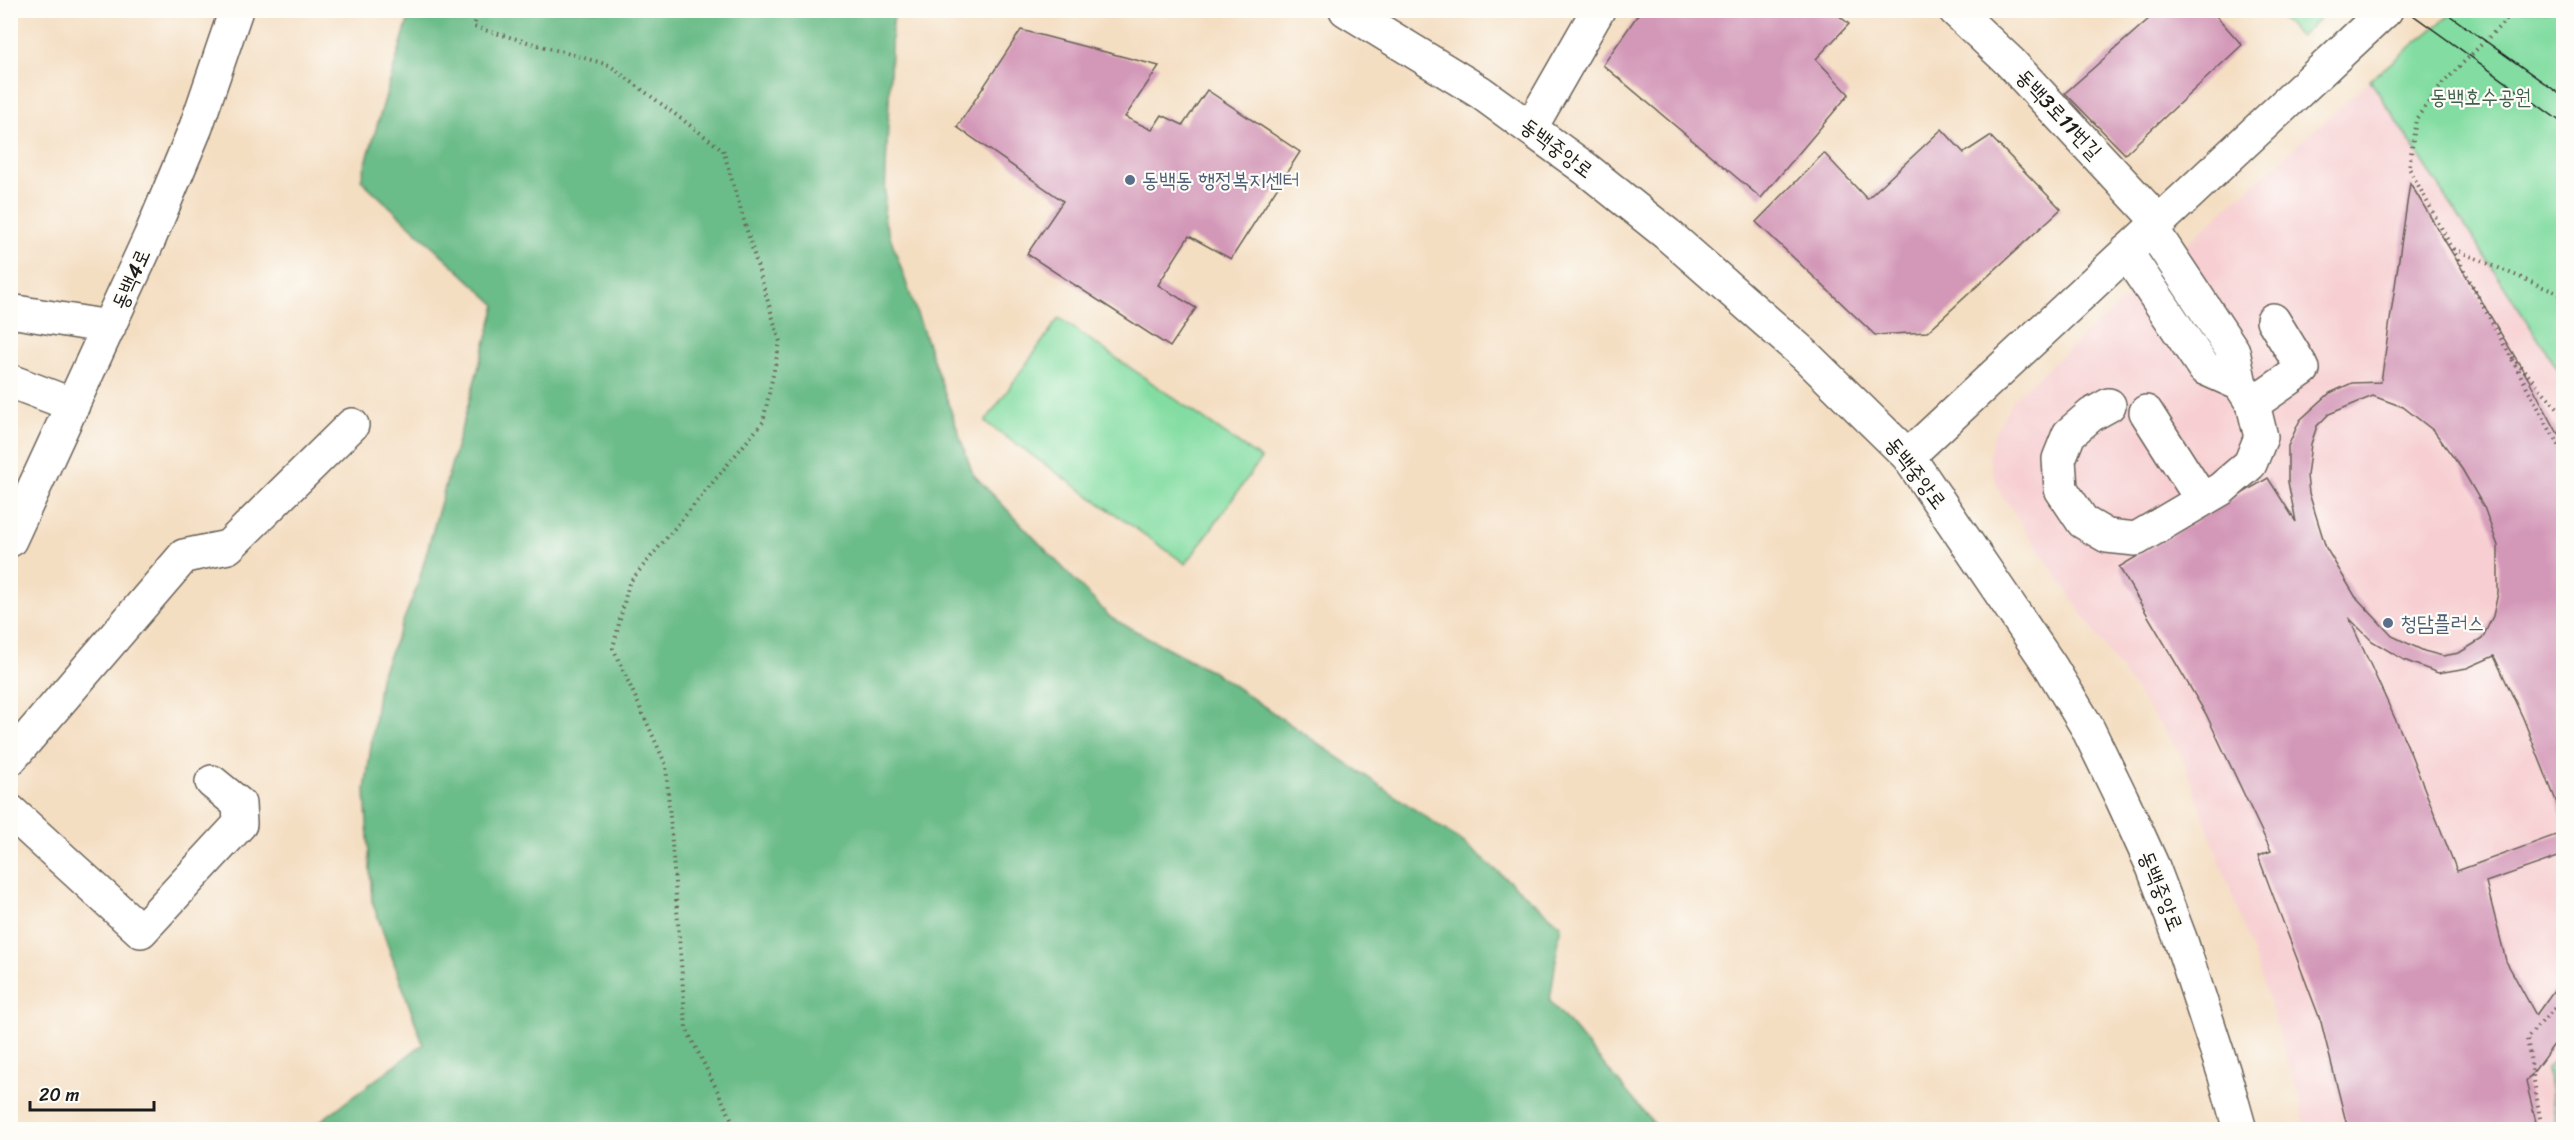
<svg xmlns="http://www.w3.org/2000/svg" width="2574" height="1140" font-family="Sriracha,'Poor Story',sans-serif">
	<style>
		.built { fill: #f7cfd2 }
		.green { fill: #83dda2; stroke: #507c5f; stroke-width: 1.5 }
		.forest { fill: #6abc88; stroke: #436c52; stroke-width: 1.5 }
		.building { fill: #d397b7; fill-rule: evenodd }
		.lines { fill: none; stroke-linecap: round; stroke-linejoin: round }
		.minor-casing { stroke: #686056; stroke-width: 36 }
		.path { stroke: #686056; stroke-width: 4; stroke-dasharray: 1.5 4.5; stroke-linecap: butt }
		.minor { stroke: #fff; stroke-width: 33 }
		.tram { stroke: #1c1c1c; stroke-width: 1.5 }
		.service-dot { fill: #5c6f8a; stroke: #fdfcf7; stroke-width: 2 }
		.labels { text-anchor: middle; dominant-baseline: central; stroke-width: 4.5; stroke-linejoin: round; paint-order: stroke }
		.park-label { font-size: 21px; fill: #40604b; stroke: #fdfcf7 }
		.street-label { font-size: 21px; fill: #1c1c1c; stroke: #fdfcf7 }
		.service-label { font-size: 21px; fill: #4e5e75; stroke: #fdfcf7; text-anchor: start }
	</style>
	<rect width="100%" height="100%" fill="#fdfcf7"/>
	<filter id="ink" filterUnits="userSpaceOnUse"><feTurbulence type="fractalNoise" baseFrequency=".0167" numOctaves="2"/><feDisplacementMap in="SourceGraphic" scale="12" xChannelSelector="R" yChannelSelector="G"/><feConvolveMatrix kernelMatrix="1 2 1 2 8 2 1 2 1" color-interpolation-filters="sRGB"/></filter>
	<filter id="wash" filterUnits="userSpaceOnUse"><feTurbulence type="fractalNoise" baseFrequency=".008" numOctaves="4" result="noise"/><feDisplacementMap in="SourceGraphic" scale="24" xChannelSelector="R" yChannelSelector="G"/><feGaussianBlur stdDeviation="1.35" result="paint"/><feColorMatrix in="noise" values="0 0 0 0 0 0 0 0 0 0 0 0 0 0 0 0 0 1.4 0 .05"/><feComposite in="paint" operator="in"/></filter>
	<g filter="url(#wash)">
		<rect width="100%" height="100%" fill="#f4dec2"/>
		<path class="built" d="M2370,80L2563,377L2564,1051L2547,1069L2556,1129H2306L2299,1098L2261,976L2182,756L2112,658L1998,489L1989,459L1993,436L2014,398Z"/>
		<path class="green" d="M2456,10L2563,11V377L2370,80Z
			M2274,11H2327L2300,37Z
			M1059,318L1261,459L1186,564L985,422Z
			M2563,1051V1129H2556L2547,1069Z"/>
		<path class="forest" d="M411,10L896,11L892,26L884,219L973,474L1111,618L1215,673L1464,843L1561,925L1550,1001L1655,1125L1672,1129H310L423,1044L372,901L365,791L380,678L417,587L496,305L361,180Z"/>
		<g id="blocks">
			<path class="building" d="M1641,10H1832L1849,24L1816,59L1849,94L1761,198L1603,65Z
				M2159,10H2211L2242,45L2125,154L2065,93Z
				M1021,30L1159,66L1125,117L1152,130L1162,115L1183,125L1207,90L1300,152L1231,259L1189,236L1158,285L1196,308L1170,347L1027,254L1063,201L957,127Z
				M1942,129L1964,153L1990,136L2061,209L1927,332L1875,335L1756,222L1824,153L1867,199Z
				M2410,183L2529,380L2564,445V821L2523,718L2494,656L2467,668L2438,673L2404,660L2372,641L2349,618L2408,747L2457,871L2564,832V855L2486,882L2506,961L2536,1015L2564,976V1031L2526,1082L2538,1130H2348L2321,1022L2258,856L2271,851L2206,714L2119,567L2268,478L2296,522L2288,482V446L2300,420L2330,393L2352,383L2381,382ZM2373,396L2403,407L2434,431L2462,469L2484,507L2498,546V593L2493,616L2482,639L2459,653L2443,656L2424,651L2392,636L2355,596L2326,548L2309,493L2307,476L2311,444L2317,426L2329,414Z"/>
		</g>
	</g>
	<g filter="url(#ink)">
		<use href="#blocks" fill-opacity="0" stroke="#686056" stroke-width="1.5"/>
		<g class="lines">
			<g class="minor-casing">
				<path id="minor" d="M1346,10L1480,92L1586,169L1667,234L1805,355L1908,456L2051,667L2087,727L2122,799L2153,867L2181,941L2224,1073L2240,1130
					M1955,10L2010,62L2159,222
					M1531,127L1598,10
					M2126,252L2204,368L2240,384
					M10,311L109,327
					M10,381L73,405
					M2253,404L2303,369L2273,320
					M2109,405L2091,415L2069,434L2059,459L2061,489L2083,522L2107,536L2136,539L2221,489L2250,464L2261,437L2253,404L2240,384L2233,351L2152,229
					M2146,412L2202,500
					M1908,456L2386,10
					M10,540L150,237L196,127L236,10
					M10,759L184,556L228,547L352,425
					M10,811L141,931L240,824L239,804L212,782"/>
			</g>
			<path class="path" d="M478,10L474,27L609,65L723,150L780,342L763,422L629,583L613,648L666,765L686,1028L737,1130
				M2522,10L2508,18L2443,83L2416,119L2409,168L2564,456
				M2454,249L2564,296
				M2512,357L2564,415
				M2542,1130L2527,1038L2564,998"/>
			<use href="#minor" class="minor"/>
			<path class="tram" d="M2406,10L2564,124
				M2442,10L2564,97"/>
		</g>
	</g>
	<g class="service-dot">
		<circle cx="1130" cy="180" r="6"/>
		<circle cx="2388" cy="623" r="6"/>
	</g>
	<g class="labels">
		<g class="park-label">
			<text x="2481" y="97">동백호수공원</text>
		</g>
		<g class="street-label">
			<text transform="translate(2059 114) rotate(47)">동백3로11번길</text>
			<text transform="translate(1557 148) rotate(37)">동백중앙로</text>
			<text transform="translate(131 279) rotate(-66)">동백4로</text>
			<text transform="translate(1916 473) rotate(52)">동백중앙로</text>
			<text transform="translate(2161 891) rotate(68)">동백중앙로</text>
		</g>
		<g class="service-label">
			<text x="1142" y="180">동백동 행정복지센터</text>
			<text x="2400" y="623">청담플러스</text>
		</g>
	</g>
	<rect width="2574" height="1140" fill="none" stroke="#fdfcf7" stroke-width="36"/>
	<path d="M30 1101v9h124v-9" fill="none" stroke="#1c1c1c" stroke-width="3"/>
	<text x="39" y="1101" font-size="18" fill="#1c1c1c" stroke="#fdfcf7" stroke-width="4.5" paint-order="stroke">20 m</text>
</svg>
